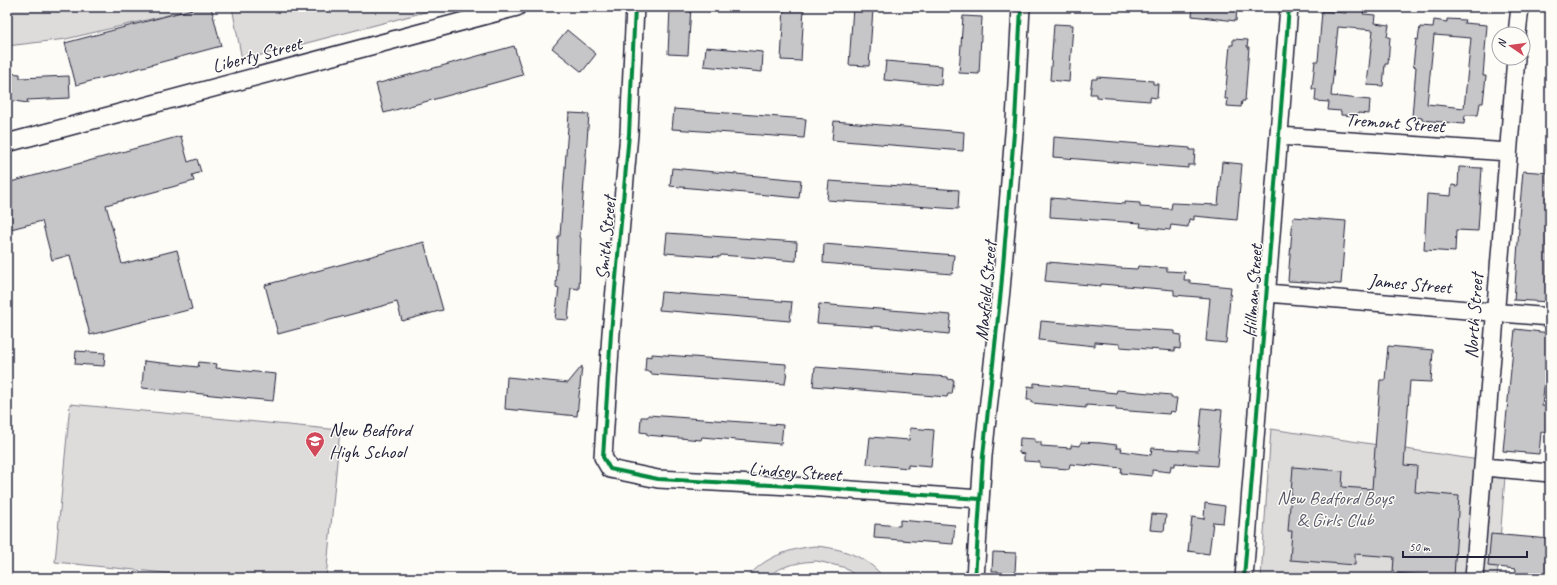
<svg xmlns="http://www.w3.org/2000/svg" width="1557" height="585" font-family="Caveat,sans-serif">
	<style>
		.green { fill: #dddcdb; stroke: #807f8b }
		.building { fill: #c6c6c8; stroke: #22223b; fill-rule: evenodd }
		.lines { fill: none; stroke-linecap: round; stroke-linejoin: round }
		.minor-casing { stroke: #22223b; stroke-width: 20 }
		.minor { stroke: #fdfcf7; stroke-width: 17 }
		.cycleway-casing { stroke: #fdfcf7; stroke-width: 6 }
		.cycleway { stroke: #00873e; stroke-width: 4 }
		.labels { text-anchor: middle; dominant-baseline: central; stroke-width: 3; stroke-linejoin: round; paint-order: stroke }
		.street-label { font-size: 19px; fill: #22223b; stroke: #fdfcf7 }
		.poi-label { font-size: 19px; fill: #22223b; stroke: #fdfcf7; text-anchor: start }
		.park-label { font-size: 19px; fill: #5a5a6b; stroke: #fdfcf7 }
	</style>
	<rect width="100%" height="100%" fill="#fdfcf7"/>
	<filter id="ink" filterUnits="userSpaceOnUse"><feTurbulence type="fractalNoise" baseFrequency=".025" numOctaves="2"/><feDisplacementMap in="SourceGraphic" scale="8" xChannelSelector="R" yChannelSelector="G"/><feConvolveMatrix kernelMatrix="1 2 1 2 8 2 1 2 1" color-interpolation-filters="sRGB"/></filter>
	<g filter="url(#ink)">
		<path class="green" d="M7,7H202L66,39L7,46Z
			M232,7H444L242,60Z
			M70,404L340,430L326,578H215L55,562Z
			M1271,429L1506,464L1497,578H1261Z
			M815,546C841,548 867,556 884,578H860L843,567L817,561L804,562L790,565L777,570L766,578H747C764,557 789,549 815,546Z"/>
		<path class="building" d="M200,7H211L221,46L76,85L65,43Z
			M670,7H691L688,55L668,54Z
			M784,7H804L801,61L781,60Z
			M853,7L873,9L869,66L849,65Z
			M1193,7H1237L1236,21L1192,16Z
			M1346,9L1364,11L1363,14L1376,15L1375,23L1389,25L1387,37H1390L1388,64H1385L1383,86L1367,85L1373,30L1338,27L1331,96L1370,100L1369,114L1358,113V116L1341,115V111L1328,110L1329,102L1315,101L1316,89H1312L1315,61H1318L1322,11L1346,13Z
			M963,16L982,17L979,74L959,73Z
			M1447,19L1465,20L1464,23L1487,25L1483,76H1486L1483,103H1480L1478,115H1465L1464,124L1422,120V118L1412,117L1416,67L1413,66L1416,39L1418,40L1420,27L1433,28L1434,20L1447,22ZM1434,35L1471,38L1464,108L1427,104Z
			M1054,24L1073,25L1069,82L1050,80Z
			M567,30L596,54L582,72L552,48Z
			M1233,39L1248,40L1247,47H1249L1245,101H1242L1241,107L1227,106L1228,99H1225L1230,45H1233Z
			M514,46L523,75L384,113L376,84Z
			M706,47L763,52L762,72L704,66Z
			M886,61L942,66L941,85L884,80Z
			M7,73L20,74V78L69,76L70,98L27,100L28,103L7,100Z
			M1097,77L1153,81V84H1158L1157,98L1150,97V101L1096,97V94H1090L1092,79H1097Z
			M674,109L806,119L804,138L672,129Z
			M569,113L589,114L580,237L581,238L579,289L571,288L568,320L555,319L559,288L556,287L558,236H560Z
			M834,121L964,132L963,151L832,140Z
			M181,136L188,162L197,159L201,172L192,175L194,181L106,205L122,264L177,250L192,309L90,335L70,255L52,260L42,221L7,230V183Z
			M1054,137L1190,148V150H1195L1194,165H1188V168L1053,157Z
			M1222,162L1242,164L1237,220L1194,216V220L1189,219L1188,227L1171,225L1170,230L1140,227L1141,223L1050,217L1051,198L1125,204V202L1140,203V207L1171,209L1172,203L1218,205Z
			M1459,167L1482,168L1478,231L1456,230L1455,252L1424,250L1427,194L1451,196L1452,185L1458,186Z
			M672,168L801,180L799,198L670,186Z
			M1523,171L1550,173V266L1548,290H1550V302L1514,300L1519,228H1518Z
			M829,181L959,190L958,209L827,200Z
			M1293,217L1346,221L1341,284L1288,281Z
			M667,233L797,242L796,261L721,255L720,257L665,253Z
			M424,242L443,310L402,321L397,302L278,334L265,285Z
			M824,244L954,255L952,274L823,263Z
			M1047,262L1120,268L1137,269L1138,266L1167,268V271L1185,272L1184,280H1190V283L1231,287L1226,343L1206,341L1210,298L1174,295V290L1101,284V286L1045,281Z
			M661,292L792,302L790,321L659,310Z
			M819,304L951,315L949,334L874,326V327L817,323Z
			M1041,321L1121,328L1175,331V334L1181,335L1180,349L1175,348V351L1120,347V344L1095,342V346L1039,340Z
			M1515,329L1550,333L1542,406L1550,407V433L1541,432L1539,454L1503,451Z
			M1388,346L1433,350L1431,382L1410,381L1404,465L1417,466L1415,492L1459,496L1454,577L1393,573L1394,557L1355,554V565L1290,560L1292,531H1288L1293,467L1343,471L1342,487L1372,489L1380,380H1385Z
			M76,351L105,353L104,366L75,364Z
			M652,354L786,364V371H787L785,384L651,374V372L645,371L646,356L652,357Z
			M144,361L198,367L199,362L217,364L216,368L276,374L273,401L142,388Z
			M582,366L577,416L505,409L507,377L568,383Z
			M815,367L948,377V379L954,380L952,394H948L947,397L813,386Z
			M1034,383L1088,388V390L1116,393L1117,390L1171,395V398H1177L1175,412L1170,411L1169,414L1116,410V407L1086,405V408L1032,403V400H1027L1028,386L1034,387Z
			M1202,408L1222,410L1217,466L1175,463V466H1171L1170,472L1152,470V476L1121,473L1122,468L1092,465V466L1070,464L1069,469L1040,467V462L1024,461V454L1019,453L1020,438L1035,439V442H1041V446L1071,448V445L1080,446L1081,442L1101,443L1117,445L1116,448H1122L1121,451L1151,455L1152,448L1198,451Z
			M648,415L783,425L781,444L702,437L701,440L647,435V433L640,432L641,417H648Z
			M910,428L934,430L931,467L908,465V468L867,464L870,437L909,440Z
			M1205,503L1225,506L1223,523L1213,522L1209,554L1188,551L1192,517L1204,519Z
			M1152,514L1166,515L1164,531L1150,530Z
			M900,520L955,525L953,544L874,538L875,524L900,526Z
			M1491,534L1550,539V578H1515L1516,569L1488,566Z
			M993,552L1016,553L1015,573H998V571H992Z"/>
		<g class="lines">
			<g class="minor-casing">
				<path id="minor" d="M635,7L629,134L611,333L603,457L610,469L658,479L809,487L980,499
					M1517,34L1520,7
					M1279,136L1508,152
					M7,143L517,7
					M1267,293L1550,317
					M1484,467L1550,473
					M975,578L983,456L1001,290L1015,121L1021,7
					M1244,578L1289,7
					M1474,578L1516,58"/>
			</g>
			<use href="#minor" class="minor"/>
			<g class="cycleway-casing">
				<path id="cycleway" d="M635,7L629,134L611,333L603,457L610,469L658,479L809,487L980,499
					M975,578L983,456L1001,290L1015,121L1021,7
					M1244,578L1289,7"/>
			</g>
			<use href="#cycleway" class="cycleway"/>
		</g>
	</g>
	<defs>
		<g id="school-pin" transform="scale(1)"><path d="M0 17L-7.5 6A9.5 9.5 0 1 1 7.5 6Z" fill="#d1495b" stroke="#fdfcf7"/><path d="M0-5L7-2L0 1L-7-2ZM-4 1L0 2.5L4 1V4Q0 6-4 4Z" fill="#fff"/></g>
	</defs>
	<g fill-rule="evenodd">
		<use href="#school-pin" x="315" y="441"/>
	</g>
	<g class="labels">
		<g class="street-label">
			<text transform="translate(257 55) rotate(-15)">Liberty Street</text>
			<text transform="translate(1395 123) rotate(4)">Tremont Street</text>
			<text transform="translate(606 238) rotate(-85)">Smith Street</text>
			<text transform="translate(1410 284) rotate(5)">James Street</text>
			<text transform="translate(986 291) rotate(-85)">Maxfield Street</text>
			<text transform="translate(1253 291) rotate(-86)">Hillman Street</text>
			<text transform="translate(1474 316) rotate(-86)">North Street</text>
			<text transform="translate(795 472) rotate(4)">Lindsey Street</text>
		</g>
		<g class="poi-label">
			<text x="329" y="430">New Bedford<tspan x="329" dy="22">High School</tspan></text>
		</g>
		<g class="park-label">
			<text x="1335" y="498">New Bedford Boys<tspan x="1335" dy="22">&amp; Girls Club</tspan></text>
		</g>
	</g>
	<rect width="1557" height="585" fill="none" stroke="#fdfcf7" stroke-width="24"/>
	<rect x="12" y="12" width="1533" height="561" fill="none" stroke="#22223b" stroke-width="1.5" filter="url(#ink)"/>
	<g transform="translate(1511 46) rotate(283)"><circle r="19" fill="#fdfcf7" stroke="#a5a5ac"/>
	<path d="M0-3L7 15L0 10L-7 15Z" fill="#d1495b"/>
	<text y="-6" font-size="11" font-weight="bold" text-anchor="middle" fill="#22223b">N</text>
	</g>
	<path d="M1403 551v6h124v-6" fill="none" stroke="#22223b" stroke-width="2"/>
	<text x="1409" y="551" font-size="12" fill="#22223b" stroke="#fdfcf7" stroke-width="3" paint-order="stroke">50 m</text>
</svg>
